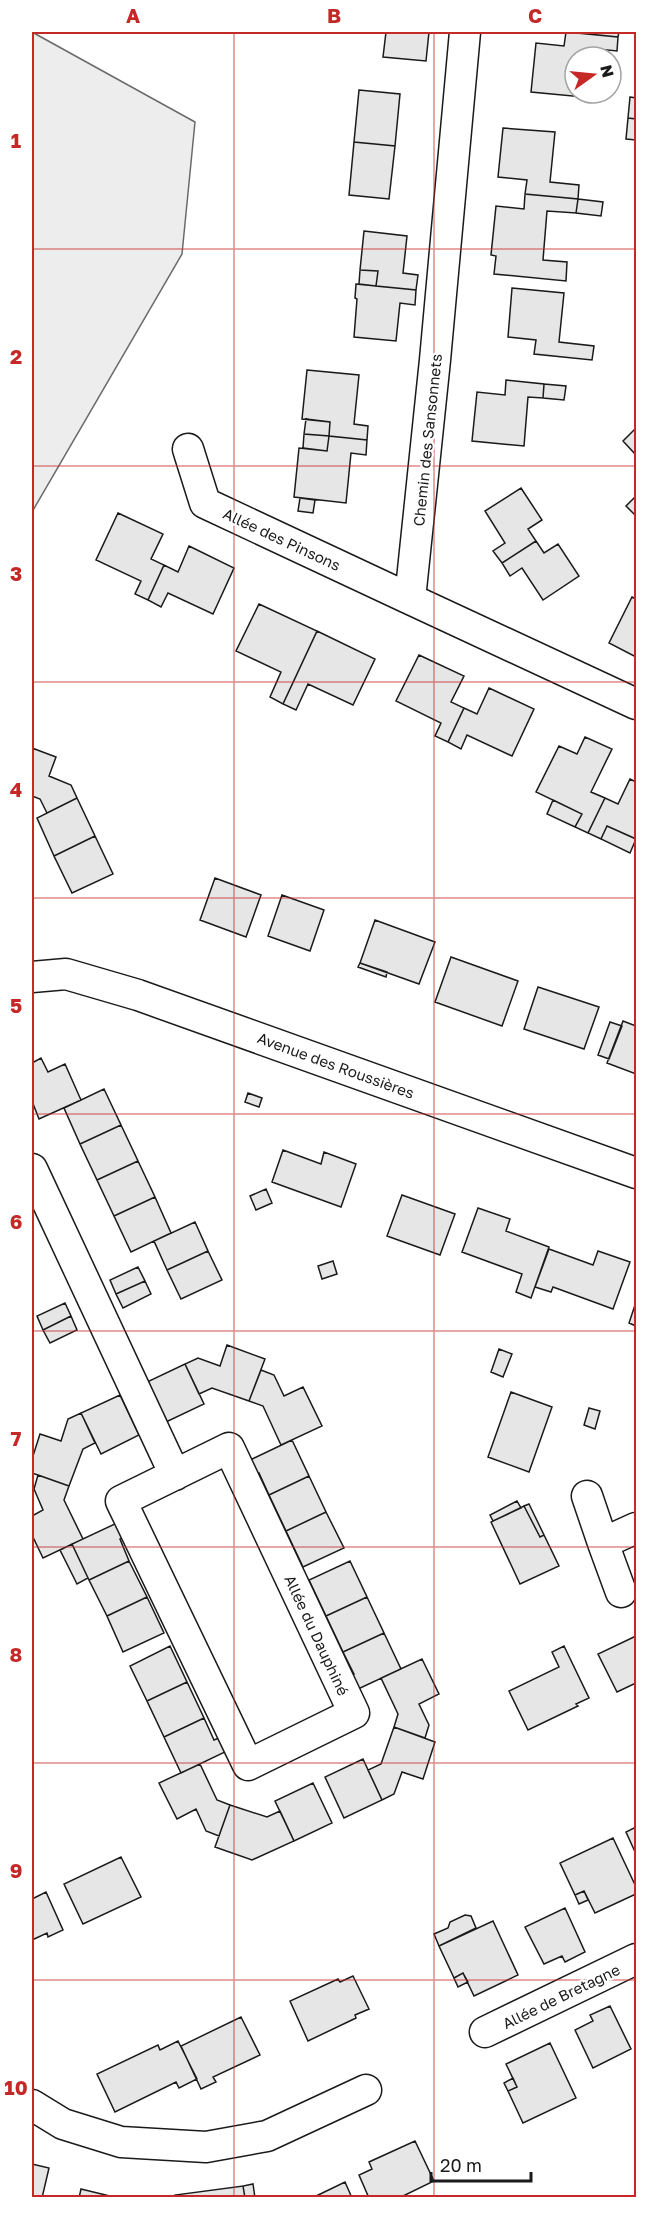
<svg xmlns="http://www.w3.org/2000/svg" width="668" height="2229" font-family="'Golos Text',sans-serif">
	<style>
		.green { fill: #ededed; stroke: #6a6a6a; stroke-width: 1.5 }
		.building { fill: #e6e6e6; stroke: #1a1a1a; stroke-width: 1.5 }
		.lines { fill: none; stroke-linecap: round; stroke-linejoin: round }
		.minor-casing { stroke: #1a1a1a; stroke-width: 33 }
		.minor { stroke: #fff; stroke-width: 30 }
		.grid { fill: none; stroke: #c62828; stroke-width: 1.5; stroke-opacity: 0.55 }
		.labels { text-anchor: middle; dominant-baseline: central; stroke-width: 4.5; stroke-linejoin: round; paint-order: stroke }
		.street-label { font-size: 15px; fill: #1a1a1a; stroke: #fff }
		.neatline { fill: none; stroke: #c62828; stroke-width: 2 }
		.grid-label { font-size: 20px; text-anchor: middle; font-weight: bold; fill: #c62828 }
	</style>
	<rect width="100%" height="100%" fill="#fff"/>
	<path class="green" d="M32,32L195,122L182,254L32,512Z"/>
	<path class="building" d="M386,32H429L426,61L383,57Z
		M566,32L618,37L617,51L588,48L587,57H575V93H583V97L531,92L536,43L564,46Z
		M569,32H619L618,37Z
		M359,90L400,94L395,146L354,142Z
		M630,97L636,98V119L628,118Z
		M628,118L636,119V140L626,139Z
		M503,128L555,132L550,182L579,185L578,199L525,194L527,180L498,177Z
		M354,142L395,146L389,199L349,195Z
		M525,194L578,199L576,213L547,211L543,260L567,262L566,281L494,274L496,256L491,255L496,206L524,209Z
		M578,199L603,202L601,216L576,213Z
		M364,231L407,236L403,273L418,275L416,290L376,286L378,271L360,270Z
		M360,270L378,271L376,286L359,284Z
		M356,284L416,290L415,305L400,303L396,341L354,337L357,299L355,298Z
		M512,288L564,293L559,342L594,346L592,360L534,354L536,340L508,337Z
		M307,370L359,375L354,424L368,426L367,440L329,436L330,422L302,419Z
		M506,380L544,384L543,398L528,397L524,446L472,441L477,392L505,395Z
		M544,384L566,386L564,400L543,398Z
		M306,419L330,422L329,436L304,434Z
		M636,428V455L623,441Z
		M304,434L329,436L327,451L303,448Z
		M329,436L367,440L366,455L351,453L346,503L294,497L299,448L327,451Z
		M521,488L542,520L528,529L536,541L502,563L493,551L505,543L485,511Z
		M636,496V516L626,506Z
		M300,498L315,500L313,513L298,511Z
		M118,513L163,534L151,559L164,565L148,600L135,594L141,581L96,560Z
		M536,541L544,553L558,544L579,576L543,600L522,568L510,576L502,563Z
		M189,546L234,568L213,614L168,593L161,607L148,600L164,565L178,572Z
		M632,597L636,599V657L609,643Z
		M259,604L317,631L283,704L270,697L281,672L236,651Z
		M317,631L375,659L353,705L308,684L296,710L283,704Z
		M419,655L464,676L451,702L464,708L448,742L435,736L441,723L396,701Z
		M489,688L534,709L512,756L467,735L461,749L448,742L464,708L477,714Z
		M585,737L612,749L591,792L605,798L588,833L575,827L582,814L536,792L559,746L577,754Z
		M32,748L56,757L49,776L71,785L77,798L47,813L40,799L32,796Z
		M630,779L636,782V839L607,826L601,839L588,833L605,798L618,804Z
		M77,798L95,836L54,856L37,818Z
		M553,800L582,814L575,827L547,814Z
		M607,826L636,839L630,853L601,839Z
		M95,836L113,874L72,893L54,856Z
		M215,878L261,895L246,937L200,920Z
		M282,895L324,910L310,951L268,936Z
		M375,920L435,942L419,984L360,963Z
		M451,957L518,981L502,1026L435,1002Z
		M360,963L387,972L386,977L358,967Z
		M538,987L599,1007L584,1049L524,1029Z
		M623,1021L636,1026V1074L607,1063Z
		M610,1022L622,1026L609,1059L598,1055Z
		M41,1058L48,1072L65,1064L81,1100L39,1119L32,1101V1063Z
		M104,1089L121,1125L80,1144L64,1108Z
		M248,1093L262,1098L259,1107L245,1102Z
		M121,1125L138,1161L97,1180L80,1144Z
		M283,1150L321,1164L324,1152L356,1164L341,1207L272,1182Z
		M138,1161L155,1197L114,1216L97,1180Z
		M266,1189L272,1203L256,1210L250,1196Z
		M402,1195L455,1214L440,1255L387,1236Z
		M155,1197L171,1233L131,1252L114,1216Z
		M478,1208L510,1219L506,1231L549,1247L531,1298L516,1292L522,1274L462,1252Z
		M195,1222L208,1251L167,1270L154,1241Z
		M549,1249L593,1265L598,1251L630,1262L613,1309L553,1287L551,1292L535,1287Z
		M208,1251L222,1280L181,1299L167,1270Z
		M333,1261L337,1274L322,1279L318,1266Z
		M138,1267L145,1281L116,1294L110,1280Z
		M145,1281L151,1294L123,1308L116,1294Z
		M636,1302V1326L629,1323Z
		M65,1303L71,1316L43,1330L37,1316Z
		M71,1316L77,1330L50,1343L43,1330Z
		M227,1345L265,1359L249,1401L212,1388L199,1394L185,1364L198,1358L220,1366Z
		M499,1349L512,1354L503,1377L491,1372Z
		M185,1364L204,1404L166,1422L147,1382Z
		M261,1370L274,1375L284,1396L303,1387L322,1426L281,1445L263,1406L249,1401Z
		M511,1392L552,1407L529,1472L488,1457Z
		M120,1395L139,1435L101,1454L81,1413Z
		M589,1408L600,1411L595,1429L584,1425Z
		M81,1413L95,1443L83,1449L69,1486L32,1473V1459L40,1434L61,1441L68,1419Z
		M292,1440L309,1476L269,1495L259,1473L255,1475L248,1461Z
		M38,1475L69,1486L64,1500L83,1539L43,1558L32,1535V1516L43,1510L34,1489Z
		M309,1476L326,1512L286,1531L269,1495Z
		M517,1501L521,1508L493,1521L490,1515Z
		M529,1504L544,1535L540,1537L524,1506Z
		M524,1506L540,1537L544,1535L559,1566L520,1584L491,1522Z
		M326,1512L344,1548L303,1567L286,1531Z
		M117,1523L124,1537L120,1539L129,1561L89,1580L72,1544Z
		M72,1544L88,1578L77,1584L60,1550Z
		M129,1561L147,1597L107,1616L89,1580Z
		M350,1561L367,1597L326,1616L309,1580Z
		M147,1597L164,1633L123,1652L107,1616Z
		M367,1597L384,1633L343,1652L326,1616Z
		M384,1633L401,1669L356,1690L349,1676L354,1674L343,1652Z
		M636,1636V1683L617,1692L598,1654Z
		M170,1646L187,1682L147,1701L130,1666Z
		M564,1646L589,1698L576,1704L578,1706L528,1730L509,1691L559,1667L552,1652Z
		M422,1659L439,1694L419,1704L429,1725L425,1738L394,1727L398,1714L381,1678Z
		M187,1682L204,1718L164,1737L147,1701Z
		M204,1718L214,1740L219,1738L225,1752L181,1773L164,1737Z
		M394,1727L435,1742L423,1779L402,1772L394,1794L382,1800L368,1770L381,1764Z
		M363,1759L382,1800L344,1818L325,1777Z
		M200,1764L217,1800L230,1805L219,1836L206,1831L196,1809L177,1819L159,1783Z
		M313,1783L332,1823L294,1841L275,1801Z
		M230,1805L267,1817L280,1811L294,1841L252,1860L215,1847Z
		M636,1827V1854L626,1832Z
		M613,1838L636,1887V1894L595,1913L584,1891L575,1895L560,1863Z
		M121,1857L141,1897L83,1924L64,1884Z
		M584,1891L588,1900L579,1904L575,1895Z
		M46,1892L63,1930L48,1937L47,1933L32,1940V1899Z
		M565,1908L585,1952L565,1962L562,1956L544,1964L525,1927Z
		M465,1915L471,1916L476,1928L439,1946L434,1934L448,1928L450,1922Z
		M493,1921L518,1975L474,1996L463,1973L454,1978L439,1946Z
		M463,1973L468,1982L458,1987L454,1978Z
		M353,1976L369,2009L355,2015L356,2018L308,2041L290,2001L338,1979L340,1982Z
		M610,2006L631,2049L593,2068L575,2030L593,2021L590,2015Z
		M241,2017L260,2055L213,2077L216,2082L201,2089L181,2046Z
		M178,2041L197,2079L179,2088L176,2082L115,2112L97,2074L158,2045L160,2050Z
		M550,2043L576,2098L523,2123L508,2091L517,2087L506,2064Z
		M513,2078L517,2087L508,2091L504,2083Z
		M415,2141L434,2181L399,2198H369L359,2175L372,2169L369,2162Z
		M32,2164L49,2168L42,2198H32Z
		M345,2182L352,2198H312Z
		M253,2184L255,2198H245L243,2186Z
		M243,2186L245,2198H176L175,2195Z
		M81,2189L118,2198H79Z"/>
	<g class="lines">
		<g class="minor-casing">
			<path id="minor" d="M465,32L435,360L410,599L636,704
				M188,449L205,503L410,599
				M32,977L66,974L138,995L636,1173
				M32,1169L175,1475
				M229,1448L354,1713L248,1765L121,1501Z
				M587,1496L603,1543
				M621,1592L603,1543L636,1528
				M485,2032L636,1959
				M32,2105L63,2124L121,2142L206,2147L267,2136L366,2090"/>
		</g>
		<use href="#minor" class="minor"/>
	</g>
	<path class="grid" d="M234,32V2198M434,32V2198M32,249H636M32,466H636M32,682H636M32,898H636M32,1114H636M32,1331H636M32,1547H636M32,1763H636M32,1980H636"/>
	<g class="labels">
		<g class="street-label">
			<text transform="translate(427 440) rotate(-84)">Chemin des Sansonnets</text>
			<text transform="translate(282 539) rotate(25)">Allée des Pinsons</text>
			<text transform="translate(336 1065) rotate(20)">Avenue des Roussières</text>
			<text transform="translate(317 1635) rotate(65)">Allée du Dauphiné</text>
			<text transform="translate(561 1996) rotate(-26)">Allée de Bretagne</text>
		</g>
	</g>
	<rect width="668" height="2229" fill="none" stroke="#ffffff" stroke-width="66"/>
	<g transform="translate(593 75) rotate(75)"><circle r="28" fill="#ffffff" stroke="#a3a3a3" stroke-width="1.5"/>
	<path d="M0-4.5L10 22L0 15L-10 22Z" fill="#c62828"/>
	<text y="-9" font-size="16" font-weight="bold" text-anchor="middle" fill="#1a1a1a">N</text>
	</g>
	<path d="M431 2172v9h100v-9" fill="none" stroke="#1a1a1a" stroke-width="3"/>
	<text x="440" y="2172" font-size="18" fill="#1a1a1a" stroke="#ffffff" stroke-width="4.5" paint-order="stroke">20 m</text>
	<rect x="33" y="33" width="602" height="2163" class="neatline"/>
	<g class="grid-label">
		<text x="133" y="23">A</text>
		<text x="334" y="23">B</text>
		<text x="535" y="23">C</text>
		<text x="16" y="148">1</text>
		<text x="16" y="364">2</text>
		<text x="16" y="581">3</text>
		<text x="16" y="797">4</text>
		<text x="16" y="1013">5</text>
		<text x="16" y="1229">6</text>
		<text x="16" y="1446">7</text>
		<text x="16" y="1662">8</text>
		<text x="16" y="1878">9</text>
		<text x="16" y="2095">10</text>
	</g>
</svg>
